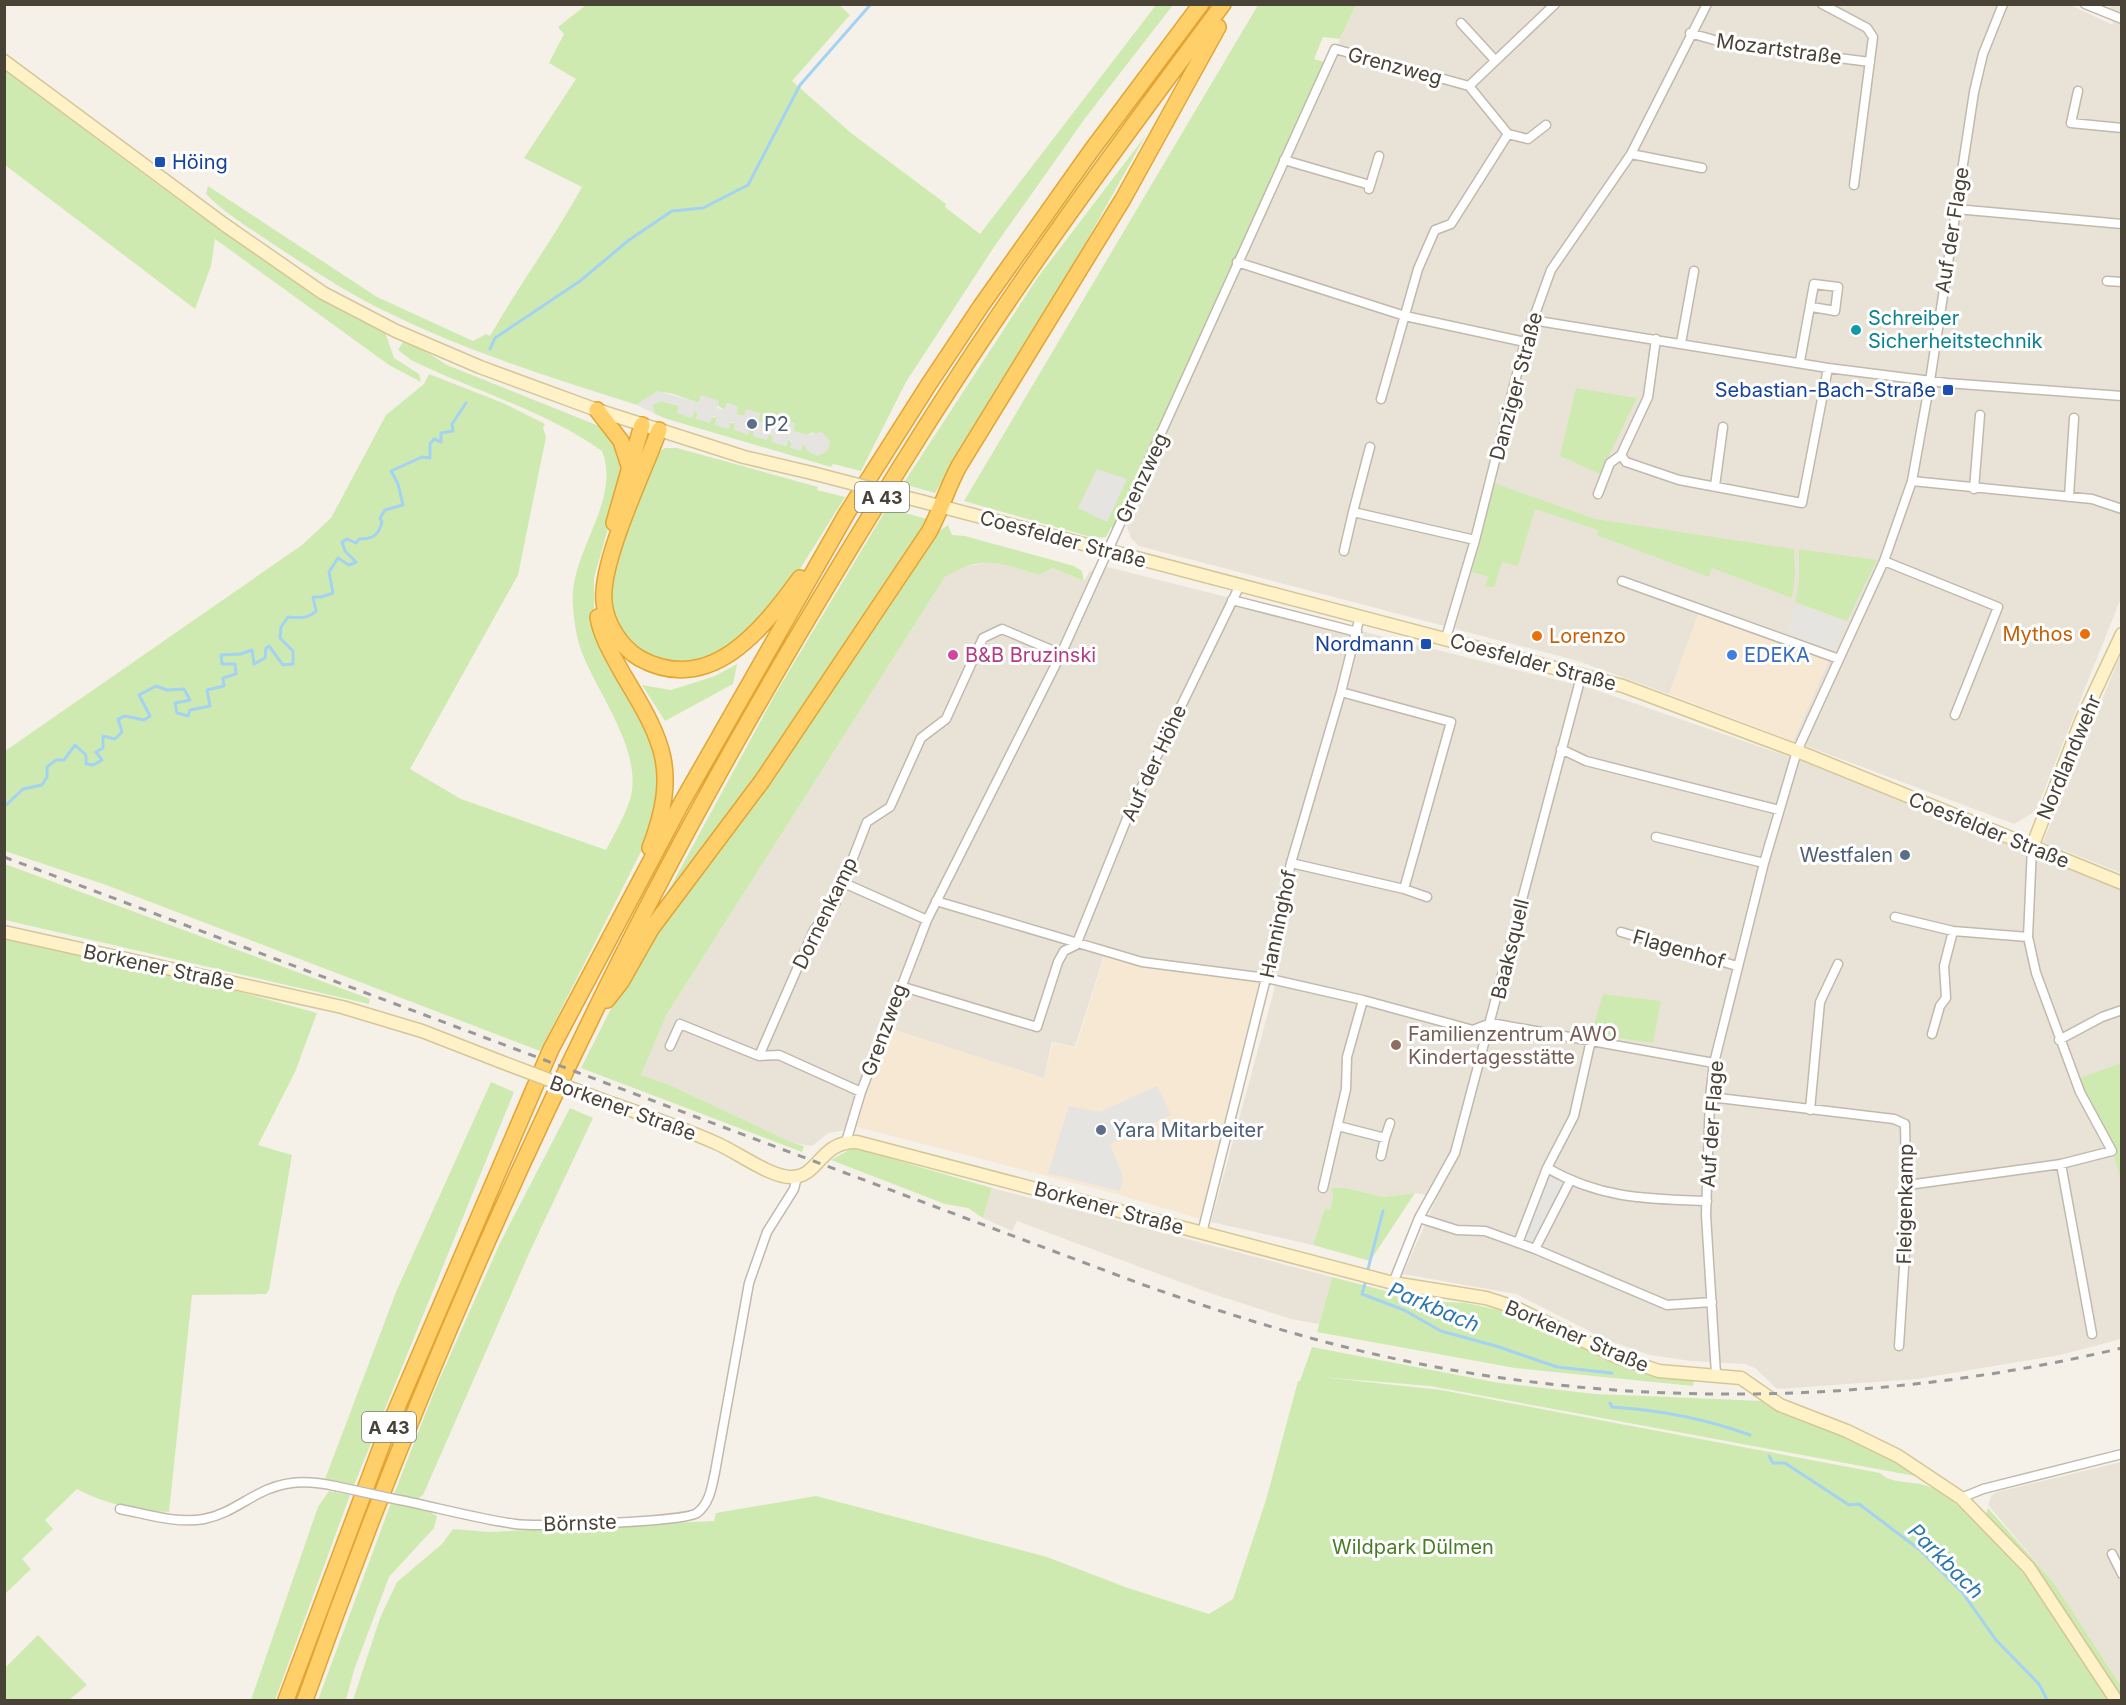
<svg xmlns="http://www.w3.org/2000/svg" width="2126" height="1705" font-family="Inter,sans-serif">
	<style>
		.residential { fill: #e9e3d7 }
		.commercial { fill: #f7e8d4 }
		.green { fill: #cfeab0 }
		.parking { fill: #e6e4e0 }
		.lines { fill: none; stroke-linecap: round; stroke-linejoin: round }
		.stream { stroke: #a4d2f3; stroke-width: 3 }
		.street-casing { stroke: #c1b9ab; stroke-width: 11 }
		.secondary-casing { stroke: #d6c697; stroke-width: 15 }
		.highway-casing { stroke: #e2a535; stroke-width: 18 }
		.street { stroke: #fff; stroke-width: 8 }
		.secondary { stroke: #fff2c9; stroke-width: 12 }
		.highway { stroke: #ffcf6a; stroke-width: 15 }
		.rail { stroke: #989898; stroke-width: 3; stroke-dasharray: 8 8; stroke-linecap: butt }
		.street-bridge-casing { stroke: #c1b9ab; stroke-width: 11; stroke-linecap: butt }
		.secondary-bridge-casing { stroke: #d6c697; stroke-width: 15; stroke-linecap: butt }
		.street-bridge { stroke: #fff; stroke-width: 8 }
		.secondary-bridge { stroke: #fff2c9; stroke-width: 12 }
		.transit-dot { fill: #1a4fb4; stroke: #fff; stroke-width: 2 }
		.culture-dot { fill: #0f9aa8; stroke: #fff; stroke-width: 2 }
		.service-dot { fill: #5c6f8a; stroke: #fff; stroke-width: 2 }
		.food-dot { fill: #e8710a; stroke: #fff; stroke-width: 2 }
		.hotel-dot { fill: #d1479c; stroke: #fff; stroke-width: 2 }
		.shop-dot { fill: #3f7fe0; stroke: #fff; stroke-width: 2 }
		.education-dot { fill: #8d6e63; stroke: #fff; stroke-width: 2 }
		.labels { text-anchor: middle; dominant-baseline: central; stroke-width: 6; stroke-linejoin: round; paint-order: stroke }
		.shield { fill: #fff; stroke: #807b73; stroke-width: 1.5 }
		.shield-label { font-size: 18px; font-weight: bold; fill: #494237 }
		.street-label { font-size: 20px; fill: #494237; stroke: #fff }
		.transit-label { font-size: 20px; fill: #164399; stroke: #fff; text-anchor: end }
		.culture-label { font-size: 20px; fill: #0d838f; stroke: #fff; text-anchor: start }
		.service-label { font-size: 20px; fill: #4e5e75; stroke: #fff; text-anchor: start }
		.food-label { font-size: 20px; fill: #c56008; stroke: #fff; text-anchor: end }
		.hotel-label { font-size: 20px; fill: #b23c85; stroke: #fff; text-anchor: start }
		.shop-label { font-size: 20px; fill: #366cbe; stroke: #fff; text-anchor: start }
		.education-label { font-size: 20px; fill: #785e54; stroke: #fff; text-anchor: start }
		.park-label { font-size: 20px; fill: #477d27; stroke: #fff }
		.water-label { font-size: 21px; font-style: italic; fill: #2b77b1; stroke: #fff }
	</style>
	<rect width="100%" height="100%" fill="#f5f1e9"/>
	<path class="residential" d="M2068,4L2113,25L2110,5H2121V598L2036,811L2014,824L1793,741L1830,658L1699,612L1669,694L1578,661L1139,546L1131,538L1125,521L1284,160L1356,5Z
		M995,561L1039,575L1053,568L1084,581L1090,571L1107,567L1593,689L1805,762L2121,889V1339L2060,1355L1917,1379L1777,1389L1755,1368L1745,1364L1691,1361L1650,1355L1607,1340L1516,1294L1403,1274L1437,1197L1415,1193L1384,1197L1346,1188H1331L1333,1196L1330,1210L1325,1209L1313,1245L1211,1222L1278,976L1105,952L1075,1047L1052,1042L1044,1078L885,1027L847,1130L828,1133L812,1146L793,1143L670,1085L641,1075L667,1014L945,577L959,568Z
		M2121,654L2122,873H2121L2043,842Z
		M992,1188L1332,1277L1319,1324L1291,1319L1207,1292L1017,1221L1012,1231L983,1218Z
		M2121,1462V1686L2054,1583L1988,1505L1992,1495L1997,1492Z"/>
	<path class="commercial" d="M1699,612L1830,658L1793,741L1669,694Z
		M1105,954L1260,979L1200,1219L1113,1193L857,1127L854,1123L887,1028L1044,1078L1053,1043L1076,1048Z"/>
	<path class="green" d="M586,5H839L850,15L792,81L851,133L946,204L945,207L980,234L1156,5H1173L1086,117L994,247L906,382L861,471L833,464L831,467L667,419L655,414L652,405L661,401L679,406L692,417L694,411H698L696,419L717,417L715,424L736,423L734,430L750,428L766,440L769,433L786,446L788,439L801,450L803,443L807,449L814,432L807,435L793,431L795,424L781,419L778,427L758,421L760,414L744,416L736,414L738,407L727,403L725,410L701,396L699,403C669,394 664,384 637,405C556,379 471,353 393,315C352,296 314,271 276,246C253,230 225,214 206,194L208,186L377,297L473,341L486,334L490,336C519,285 554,238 582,187L524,158L576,79L549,63L564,34L558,27Z
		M1258,5H1356L1340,39L1323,37L1314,59L1328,63L1118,530L1111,527L1106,537L1094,538L964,501Z
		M4,69C128,161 248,260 385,332L394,358L419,374L421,382L389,365L215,239L211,266L195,309L5,165Z
		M1146,135L1053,301L935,493L903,484L1038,277Z
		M403,342L420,348L447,365L599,426L609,433L623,461L614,507L594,578V620L652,736L661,791L652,830L540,1051L106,885L5,851V751L302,545L331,518L386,415L424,384L429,374L503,403L545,424L543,428L546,437L518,575L410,769L461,799L606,850C614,834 624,818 630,800C644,751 597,694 581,650C576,635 574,621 573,606C568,553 622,502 602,451C544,410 474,391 411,360L398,350Z
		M1576,388L1637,398L1600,474L1560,456Z
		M665,448H677L818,487L817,490L845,497L800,569L773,605L728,651L680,666L635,650L615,626L608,580L647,474L658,452Z
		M1494,483L1595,519L1794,549L1795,577L1792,598L1712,568L1709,577L1597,535L1598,530L1535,509L1518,566L1502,562L1494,587H1485L1488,577L1472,572Z
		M887,508L927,519L925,526L730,819L659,908L777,691Z
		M948,525L952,535L965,536L1074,566L1082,571L1084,581L1053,568L1039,575C1002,563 981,554 945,577L667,1014L641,1075L670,1085L793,1143L804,1146L802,1152L581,1068L630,971L935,534Z
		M1799,549L1877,560L1847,621L1795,602L1799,582Z
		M737,664L733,684L665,721L642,685L671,690L715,676Z
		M5,864L370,999L369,1004L5,920Z
		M5,938L207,983L317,1013L295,1072L258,1145L292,1155L269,1290L266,1294L192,1295L169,1512C138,1511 104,1504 77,1489L45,1520L53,1529L22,1559L31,1569L5,1594Z
		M1603,994L1661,1001L1653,1043L1591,1034Z
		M2121,1063V1179L2112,1151L2075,1080Z
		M491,1082L514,1092L354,1485L325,1479L396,1292Z
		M570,1108L593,1118L531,1249L423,1495L417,1499L394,1494L436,1387L500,1243Z
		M851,1149L865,1151L992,1188L983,1218L968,1208L945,1204L831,1160Z
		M1331,1188H1346L1384,1197L1415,1193L1370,1261L1313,1245L1325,1208L1330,1210L1333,1196Z
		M1332,1277L1424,1301L1466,1303L1499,1310L1522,1318L1606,1360L1655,1377L1694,1380L1693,1386L1515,1368L1317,1332Z
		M1312,1347L1499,1383L1595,1394L1764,1401L1851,1437L1906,1466L1915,1476L1430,1386L1321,1377L1441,1390L1880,1473C1892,1485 1912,1480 1927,1486C1939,1490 1952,1501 1962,1509C2024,1559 2064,1634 2108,1700H353L380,1618L397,1582L442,1544L453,1529L489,1532L714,1521L716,1513L816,1496L1047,1557L1125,1587L1209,1614L1233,1599L1266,1500L1298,1381H1300Z
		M329,1491L350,1495L275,1700H251L318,1507Z
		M391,1503L425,1509L437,1516L434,1528L389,1577L354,1670L346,1700H318Z
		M1988,1508L2054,1583L2121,1686V1700L2029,1561L1986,1514Z
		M38,1635L87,1685L69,1700H5V1668Z"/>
	<path class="parking" d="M657,391L699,403L701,395L719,401L717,408L724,410L727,403L738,407L736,414L744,416L746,409L760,413L759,421L778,426L781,419L795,424L793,431L807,435L822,432L830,441L829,447L826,452L817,456L809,452L803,444L801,451L790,448L792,441L788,439L785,446L771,442L773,435L770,433L767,440L753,436L754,429L750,428L748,435L734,430L735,423L731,422L729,429L715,425L717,417L713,416L710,423L696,419L698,412L694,411L691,418L677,413L679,406L662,401L652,405L655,414L637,405Z
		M1097,469L1127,479L1107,522L1078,508Z
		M1797,604L1844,621L1833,650L1786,633Z
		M1157,1086L1171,1115L1110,1144L1123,1177L1120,1191L1048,1173L1069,1106L1100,1112Z
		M1548,1169L1567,1181L1534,1246L1520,1241Z"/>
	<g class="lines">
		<path class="stream" d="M490,349L495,338L580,281L629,240L672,211L703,208L748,185L800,85L871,4
			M4,807L23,789L42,785L47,777V767L56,760H64L75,745L86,755V764L93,765L102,760L96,752L103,748V736L115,739L122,732L118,719L125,716L144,720L150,716L139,695L156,686L167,690L184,689L190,700L175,703L177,713L188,716L190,710L210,706L207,690L224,686L223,678L236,674L235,664H222L221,655L241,654L252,650L254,664L265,658L266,648L269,646L283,665L293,664V651L280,638L281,627L288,617C298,618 308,619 316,611L313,597H321L333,593L329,572L338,558L349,565L356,562L345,551L342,542L347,539L356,543L359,539C373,539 379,535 382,522L380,518L385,510L403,505L398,484L391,471L422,457L430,458V444L434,439L441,442V433L453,431L452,424L466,403
			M1367,1273L1383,1211
			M1366,1280L1362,1294L1404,1310L1441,1331L1496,1346L1557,1367L1612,1373
			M1610,1403L1612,1407C1659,1410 1706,1419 1750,1435
			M1769,1456L1773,1463H1785L1849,1505L1859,1504L1920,1550L1962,1592L1996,1640L2039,1684L2047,1700"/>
		<g class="street-casing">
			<path id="street" d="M1822,4L1867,28L1873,37L1854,185
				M2085,4L2122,19
				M1461,23L1494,59
				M1690,33L1728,44L1870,62
				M2078,91L2071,123L2122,128
				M1508,134L1528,139L1546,125
				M1631,154L1702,168
				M1284,160L1370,185
				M1369,189L1379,156
				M1956,209L2122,224
				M1237,262L1405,316L1525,342
				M2107,281L2122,282
				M1532,320L1828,368L1947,383L2122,396
				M1656,339L1648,397L1621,455L1626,462L1679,480L1802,503L1828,368
				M1681,343L1694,271
				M1800,361L1814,284L1838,287L1835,311L1812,307
				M1381,399L1418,269L1435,230L1451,224L1508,134L1469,86L1555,4
				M1370,447L1353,512L1475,540
				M1912,481L2092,499L2122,509
				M1715,486L1723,427
				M1974,489L1980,415
				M1598,494L1610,463L1621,455
				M2069,497L2074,418
				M1344,551L1353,512
				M1884,561L1998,607L1955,715
				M1622,581L1839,659
				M1232,600L1357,632
				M1446,638L1475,540L1525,342L1551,270L1631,154L1707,4
				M1561,749L1586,761L1779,810
				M1656,837L1764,863
				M1291,863L1404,889L1451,722L1341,692
				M844,883L927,920
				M1404,889L1427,897
				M936,901L1142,962L1266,978L1363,1000L1473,1030L1491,1023L1714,1063
				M1895,917L1953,931L2028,937
				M1621,932L1737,966
				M900,986L1037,1027L1058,962L1064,951L1076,945L1130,811L1240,585
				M1932,1034L1940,1006L1946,998L1944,966L1953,931
				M2059,1040L2102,1017L2122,1010
				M670,1046L680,1024L759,1056L779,1055L861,1092
				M759,1056L814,930L835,904L867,822L890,807L921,738L946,719L983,638L1002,629L1061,654
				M1710,1097L1894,1119L1905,1124L1907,1220L1899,1346
				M1810,1110L1820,1002L1838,964
				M1338,1126L1385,1138L1390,1123
				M846,1142L861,1092L927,920L1061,654L1335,49L1469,86
				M1381,1156L1385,1138
				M2061,1164L2092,1334
				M1547,1168C1601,1199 1647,1199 1707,1201
				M1908,1185L2061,1164L2112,1151L2080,1092L2036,973L2028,937L2032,847
				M1323,1188L1346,1089L1347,1057L1363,1000
				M1419,1218L1457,1230L1485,1231L1535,1249L1667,1305L1712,1302
				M1202,1233L1266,978L1291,863L1341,692L1360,616
				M1518,1243L1547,1168L1574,1116L1591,1040
				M1535,1249L1570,1181
				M1393,1283L1419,1218L1455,1153L1582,673
				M1716,1374L1706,1215L1710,1097L1714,1063L1764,863L1797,751L1884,561L1912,481L1930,381L1974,92L1983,54L2003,4
				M390,1498C432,1506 473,1518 515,1524C537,1527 684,1522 697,1513C710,1503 712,1486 715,1472L749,1283L767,1232L794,1189L797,1177
				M1961,1498L1983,1489L2122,1454
				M120,1509C146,1514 177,1524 204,1519C225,1515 239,1504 258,1494C284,1480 308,1480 335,1486
				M2112,1554L2122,1574"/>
		</g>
		<g class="secondary-casing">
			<path id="secondary" d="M4,61L225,225L323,293L396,331L480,367L597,410L744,457L812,473
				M924,502L1623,686L1797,751L2122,883
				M2032,847L2082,719L2122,634
				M4,932L342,1007L422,1031L499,1061
				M605,1101C642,1114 680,1127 716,1143C737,1152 770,1177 791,1177C820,1177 819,1141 857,1142L1393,1283L1486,1298L1514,1307L1617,1357L1659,1371L1741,1378L1780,1405L1847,1431L1898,1456L1961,1498L2029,1568L2116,1700"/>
		</g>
		<g class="highway-casing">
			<path id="highway" d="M597,410L621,441L629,466
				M659,430C644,472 600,561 604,602C606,624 621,647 639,658C710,697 762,630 800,578
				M614,523L642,425
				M598,617C601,637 614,658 624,676C664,742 679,771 650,848
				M607,1000L621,982L651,929L762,781L929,532C941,510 947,488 959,466L1123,199L1218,27
				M286,1700L387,1431L551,1049L682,802L847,513L929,384L981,306L1091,151L1201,4
				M305,1700C387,1468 483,1240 591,1019C690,814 805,618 926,426C1018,280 1120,142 1223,4"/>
		</g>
		<use href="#street" class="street"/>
		<use href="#secondary" class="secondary"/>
		<use href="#highway" class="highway"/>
		<path class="rail" d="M4,857L1141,1284C1206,1307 1271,1328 1337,1345C1593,1411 1866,1409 2122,1348"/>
		<g class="street-bridge-casing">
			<path id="street-bridge" d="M335,1486L390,1498"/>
		</g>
		<g class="secondary-bridge-casing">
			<path id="secondary-bridge" d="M812,473L924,502
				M499,1061L605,1101"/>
		</g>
		<use href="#street-bridge" class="street-bridge"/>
		<use href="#secondary-bridge" class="secondary-bridge"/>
	</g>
	<g class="transit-dot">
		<rect x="154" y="156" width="12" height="12" rx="3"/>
		<rect x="1942" y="384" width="12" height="12" rx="3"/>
		<rect x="1420" y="638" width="12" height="12" rx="3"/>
	</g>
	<circle class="culture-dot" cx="1856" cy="330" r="6"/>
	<g class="service-dot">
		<circle cx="752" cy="424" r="6"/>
		<circle cx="1905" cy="855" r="6"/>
		<circle cx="1101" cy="1130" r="6"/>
	</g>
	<g class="food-dot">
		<circle cx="2085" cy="634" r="6"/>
		<circle cx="1537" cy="636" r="6"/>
	</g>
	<circle class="hotel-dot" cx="953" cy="655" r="6"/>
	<circle class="shop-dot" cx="1732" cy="655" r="6"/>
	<circle class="education-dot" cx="1396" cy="1045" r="6"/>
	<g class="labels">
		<g class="shield">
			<rect x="855" y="482" width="54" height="30" rx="4.5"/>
			<rect x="362" y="1412" width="54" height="30" rx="4.5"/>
		</g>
		<g class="shield-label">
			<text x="882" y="497">A 43</text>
			<text x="389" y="1427">A 43</text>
		</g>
		<g class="street-label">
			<text transform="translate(1779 49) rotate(8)">Mozartstraße</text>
			<text transform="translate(1395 66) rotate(15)">Grenzweg</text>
			<text transform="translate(1952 230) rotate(-81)">Auf der Flage</text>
			<text transform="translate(1516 386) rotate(-75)">Danziger Straße</text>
			<text transform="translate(1142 478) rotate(-65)">Grenzweg</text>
			<text transform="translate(1063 539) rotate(15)">Coesfelder Straße</text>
			<text transform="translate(1533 662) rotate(15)">Coesfelder Straße</text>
			<text transform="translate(2069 757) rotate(-67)">Nordlandwehr</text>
			<text transform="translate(1154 763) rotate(-65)">Auf der Höhe</text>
			<text transform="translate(1989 830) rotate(22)">Coesfelder Straße</text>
			<text transform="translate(825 913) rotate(-64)">Dornenkamp</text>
			<text transform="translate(1278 924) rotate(-78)">Hanninghof</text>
			<text transform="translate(1510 949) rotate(-76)">Baaksquell</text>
			<text transform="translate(1679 949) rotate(16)">Flagenhof</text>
			<text transform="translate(159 967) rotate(12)">Borkener Straße</text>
			<text transform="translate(884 1030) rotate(-70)">Grenzweg</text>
			<text transform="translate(623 1108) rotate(20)">Borkener Straße</text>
			<text transform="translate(1712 1124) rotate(-86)">Auf der Flage</text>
			<text transform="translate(1905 1204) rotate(-89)">Fleigenkamp</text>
			<text transform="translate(1109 1208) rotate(15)">Borkener Straße</text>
			<text transform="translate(1577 1336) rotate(23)">Borkener Straße</text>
			<text transform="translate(580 1523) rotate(-2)">Börnste</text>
		</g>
		<g class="transit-label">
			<text x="172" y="162" text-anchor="start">Höing</text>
			<text x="1936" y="390">Sebastian-Bach-Straße</text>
			<text x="1414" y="644">Nordmann</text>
		</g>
		<g class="culture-label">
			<text x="1868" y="318">Schreiber<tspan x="1868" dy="23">Sicherheitstechnik</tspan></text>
		</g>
		<g class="service-label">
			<text x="764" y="424">P2</text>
			<text x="1893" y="855" text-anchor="end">Westfalen</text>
			<text x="1113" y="1130">Yara Mitarbeiter</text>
		</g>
		<g class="food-label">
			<text x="2073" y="634">Mythos</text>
			<text x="1549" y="636" text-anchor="start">Lorenzo</text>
		</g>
		<g class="hotel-label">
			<text x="965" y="655">B&amp;B Bruzinski</text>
		</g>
		<g class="shop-label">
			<text x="1744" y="655">EDEKA</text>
		</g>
		<g class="education-label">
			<text x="1408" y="1034">Familienzentrum AWO<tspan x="1408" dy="23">Kindertagesstätte</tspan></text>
		</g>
		<g class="park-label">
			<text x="1413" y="1547">Wildpark Dülmen</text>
		</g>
		<g class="water-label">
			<text transform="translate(1434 1307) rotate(23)">Parkbach</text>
			<text transform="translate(1946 1561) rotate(45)">Parkbach</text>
		</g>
	</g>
	<rect width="2126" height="1705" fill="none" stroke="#494237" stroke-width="12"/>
</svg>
